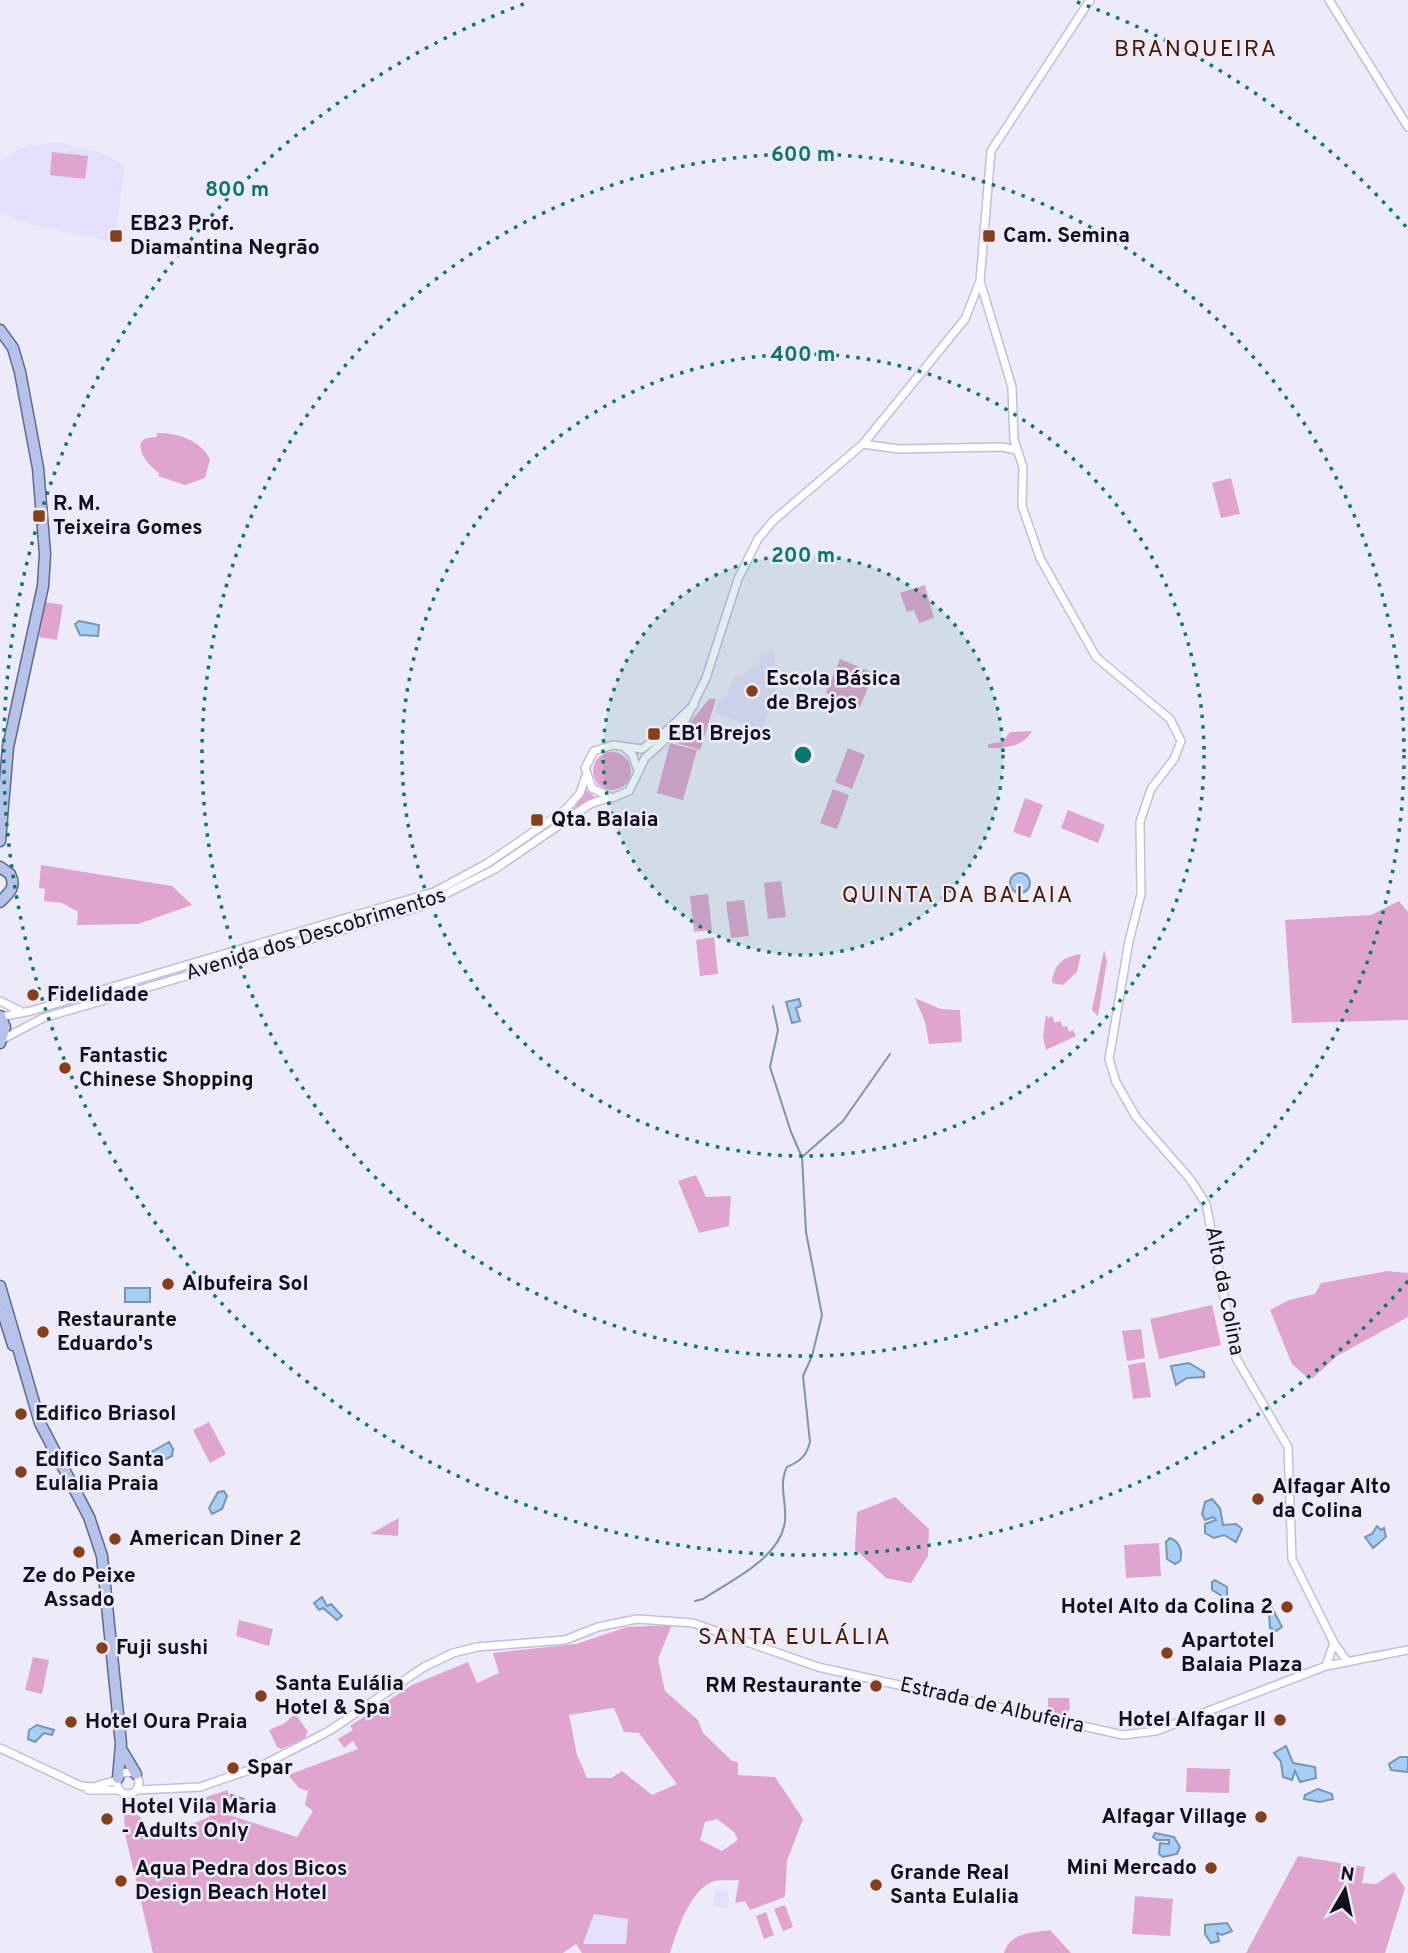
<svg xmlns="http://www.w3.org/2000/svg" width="1408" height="1953" font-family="Overpass,sans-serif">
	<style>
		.built { fill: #e4dffa }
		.green { fill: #e0a5ce; fill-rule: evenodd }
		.water { fill: #a7cef4; stroke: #7a95b3; stroke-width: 2 }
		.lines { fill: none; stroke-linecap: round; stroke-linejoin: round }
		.stream { stroke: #7a95b3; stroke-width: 2 }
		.minor-casing { stroke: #c3bde0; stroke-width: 10 }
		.major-casing { stroke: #5c6996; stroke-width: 13 }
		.minor { stroke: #fff; stroke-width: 7 }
		.major { stroke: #b6c2e8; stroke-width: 10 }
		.ring { fill: none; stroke: #0f766e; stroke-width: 3.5; stroke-dasharray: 3.5 7 }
		.poi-dot { fill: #853f1b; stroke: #edebfa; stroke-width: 2.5 }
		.labels { text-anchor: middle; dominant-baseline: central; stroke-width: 5; stroke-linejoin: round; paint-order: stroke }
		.poi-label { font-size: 21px; font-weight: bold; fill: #110f1b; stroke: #edebfa; text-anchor: start }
		.street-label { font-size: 21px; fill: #110f1b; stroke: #edebfa }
		.neighbourhood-label { font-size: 23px; letter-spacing: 2px; fill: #481900; stroke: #edebfa }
		.centre { fill: #0f766e; stroke: #edebfa; stroke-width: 3.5 }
		.ring-label { font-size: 21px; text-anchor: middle; font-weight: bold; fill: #0f766e; stroke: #edebfa; stroke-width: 5; stroke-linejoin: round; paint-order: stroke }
	</style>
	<rect width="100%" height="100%" fill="#edebfa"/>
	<path class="built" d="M59,143L99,152L125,165L114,242L28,224L0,213V160L27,145Z
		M773,648L777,683L762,730L715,713L719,699L726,698L735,674L742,676Z
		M715,1890L728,1891L729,1908L713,1907Z
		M594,1914L628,1919L626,1945L582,1944Z"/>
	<path class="green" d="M52,152L88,156L85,179L50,175Z
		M157,433C176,432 203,441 210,460L205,478L185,485L158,476L159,473C144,463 127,436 157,437Z
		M1231,478L1240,514L1221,518L1212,483Z
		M925,585L934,618L919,623L914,610L907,612L900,593Z
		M45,602L63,605L57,640L39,637Z
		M840,659L874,673L860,707L826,693Z
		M709,699H716L700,750L674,742Z
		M1032,731C1022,748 1007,747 988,748V744L1002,742L1010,732Z
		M670,743L697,750L683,800L657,793Z
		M848,748L865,755L852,789L835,782Z
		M593 771a19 19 0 1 1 38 0a19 19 0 1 1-38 0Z
		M833,789L849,795L837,829L820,823Z
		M586,790L595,797L475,877L575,807Z
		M1025,798L1043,805L1030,838L1013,832Z
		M1068,810L1105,825L1098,843L1061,828Z
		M41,865L172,886L192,905L138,924L77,925L78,912L62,903L44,901L45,889L39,888Z
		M781,881L786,917L768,919L764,883Z
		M708,894L712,930L694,932L690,896Z
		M744,900L749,936L731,938L726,902Z
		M1399,901L1408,912V1020L1292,1023L1285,920L1371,915Z
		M714,937L718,974L700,976L696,940Z
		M1104,950L1107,961L1098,1016L1092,1010Z
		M1081,954L1077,972L1063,985L1052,983C1054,964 1062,957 1081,954Z
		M915,998L941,1009L960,1010L962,1042L929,1044L925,1022Z
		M1046,1014L1048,1018L1052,1016L1055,1023L1060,1021L1063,1027L1067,1026L1069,1032L1073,1030L1076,1036L1046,1050L1043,1037Z
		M696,1175L706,1197L731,1196L729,1226L699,1233L678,1181Z
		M1388,1271L1408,1273V1317L1337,1356L1313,1378H1308L1292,1364L1270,1310L1289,1300L1315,1294L1321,1283Z
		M1212,1305L1221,1345L1159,1359L1150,1319Z
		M1141,1329L1145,1358L1127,1361L1122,1331Z
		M1145,1362L1151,1397L1133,1399L1128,1365Z
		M209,1422L226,1454L210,1463L193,1430Z
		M895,1497L929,1529L928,1556L911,1583L886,1578L855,1549L857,1512Z
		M399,1518L398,1536L370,1534Z
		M1159,1543L1161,1576L1126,1578L1124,1545Z
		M239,1620L273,1629L269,1646L236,1636Z
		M672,1625L658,1659L665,1691L698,1720L703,1733L732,1761L738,1762V1775L775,1777L803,1819L787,1861L785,1897L750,1910L745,1901L735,1903L739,1880C730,1881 720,1879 712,1882C690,1890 676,1933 670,1953H582L576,1944L563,1953H153L125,1834L124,1815H138L150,1829L174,1831L209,1817L206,1797L228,1790L232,1816L297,1837L313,1811L305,1805L308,1791L299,1788L288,1775L358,1749L353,1741L344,1748L338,1739L353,1730L350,1726L412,1685L468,1662L477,1683L499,1673L493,1653L576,1644L627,1627ZM614,1708L624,1732L639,1733L677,1784L652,1795L622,1771L611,1778H587L577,1755L569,1715ZM717,1819L734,1832L738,1840L722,1851L700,1840L705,1822ZM594,1914L628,1919L626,1944H583Z
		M33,1657L49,1660L42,1694L25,1690Z
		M1048,1698H1069L1070,1708L1065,1717L1048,1713Z
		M295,1713L308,1732L304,1739L281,1749L277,1747L269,1730L285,1723Z
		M1187,1768L1230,1769L1229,1793L1186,1792Z
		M1298,1856L1365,1867L1362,1883L1376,1884L1394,1872L1405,1888L1385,1953H1246Z
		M1135,1896L1173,1899L1170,1936L1132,1934Z
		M785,1905L793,1927L783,1931L774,1909Z
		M766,1912L774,1935L764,1939L756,1916Z
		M1050,1930L1071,1953H1004C1010,1932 1032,1933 1050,1930Z"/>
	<path class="water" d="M79,621L99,625L98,636L80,635L75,624Z
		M1010 883a10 10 0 1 1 20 0a10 10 0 1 1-20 0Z
		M799,999L801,1006L796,1008L800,1021L792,1023L786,1002Z
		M125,1288H150V1302H125Z
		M1189,1363L1204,1372V1377L1187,1378L1176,1385L1171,1366Z
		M169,1442L173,1449L172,1456L162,1461L157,1457L149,1458L148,1454Z
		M224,1491L227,1496L222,1509L212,1514L209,1508L218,1492Z
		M1212,1499L1220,1508L1223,1525L1236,1524L1242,1529L1236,1542L1224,1535L1214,1538L1205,1533V1524L1216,1520L1213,1517L1205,1520L1202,1514L1205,1502Z
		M1377,1526L1381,1530L1384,1528L1386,1537L1373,1548L1365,1537L1372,1534Z
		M1170,1538C1180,1542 1183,1552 1180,1561L1175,1564L1167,1559L1166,1542Z
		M1215,1580L1227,1587V1599L1212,1590V1582Z
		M322,1597L327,1606L331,1604L342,1616L337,1620L323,1608L319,1610L314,1603Z
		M1268,1600L1282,1627L1276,1631L1270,1628L1269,1615L1263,1608V1602Z
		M37,1725L54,1730L52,1735L44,1733L35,1742L28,1739L29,1730Z
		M1286,1746L1293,1763L1315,1767L1316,1778L1300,1782L1295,1771L1292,1780L1283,1777L1281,1762L1274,1753Z
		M1400,1757H1408V1772L1391,1770L1389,1764Z
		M1318,1789L1332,1794L1333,1799L1320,1802L1304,1799L1305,1795Z
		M231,1795L244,1799L246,1810L243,1813L234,1811Z
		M1155,1833L1174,1837L1180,1847L1177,1854L1163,1857L1159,1854L1160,1843L1169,1844V1840H1157L1153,1837Z
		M1227,1923L1232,1931L1222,1935L1217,1933L1219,1941L1211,1943L1205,1934V1925Z"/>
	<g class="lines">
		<path class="stream" d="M773,1006L778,1030L770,1067L791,1132L801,1155
			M695,1601L703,1599C730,1581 781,1558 785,1521C787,1502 778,1485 787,1467C800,1461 806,1457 810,1442L803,1376L812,1356L822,1315L806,1232L802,1157L843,1121L890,1054"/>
		<g class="minor-casing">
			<path id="minor" d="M1329,0L1408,127
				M980,281L1012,387L1014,440L1023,467L1022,506L1040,558L1096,657L1170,719L1181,741L1174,759L1151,789L1140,822L1141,894L1129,941L1109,1059L1116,1082L1136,1117L1190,1179L1206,1204L1236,1358L1288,1447L1292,1559L1334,1643L1347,1661
				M863,444L898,449L1002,447L1016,450
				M694,705L663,734L642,749L613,745L594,751L585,768L592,788L612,798L629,791L645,758L684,723L706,678L738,579L758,539L774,520L863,444L965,319L980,281L991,151L1090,0
				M625,748L632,754L638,770
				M0,1001L20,1011
				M0,1017L31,1011L434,892L488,863L565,810L580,793L585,778
				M3,1039L43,1018L420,907L495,869L590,804L608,798
				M1326,1666L1334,1643
				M0,1748L81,1786L93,1787L117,1780
				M117 1783a11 11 0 1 1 22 0a11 11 0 1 1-22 0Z
				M88,1790H120
				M137,1790L200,1787L261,1766L329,1731L424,1667L453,1653L477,1647L565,1640L598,1627L637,1619L693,1623L818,1667L1123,1735L1156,1731L1326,1666L1408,1650"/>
		</g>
		<g class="major-casing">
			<path id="major" d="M0,330L13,348L20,372L38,468L45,554L43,586L8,747L0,841
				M0,867L10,874C17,887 9,893 0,902
				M0,1016L5,1027L0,1043
				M0,1286L40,1423L89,1517L102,1556L121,1744L118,1778
				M2,1310L13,1345
				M123,1752L136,1774"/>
		</g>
		<use href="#minor" class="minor"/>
		<use href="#major" class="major"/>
	</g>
	<circle cx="803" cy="755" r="200" fill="#0f766e" fill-opacity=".12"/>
	<g class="ring">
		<circle cx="803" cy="755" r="200"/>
		<circle cx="803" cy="755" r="401"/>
		<circle cx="803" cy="755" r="601"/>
		<path d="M1408 1281A801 801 0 1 1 529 2M1077 2A801 801 0 0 1 1408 229"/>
	</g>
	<g class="poi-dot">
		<rect x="109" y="229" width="14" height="14" rx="3.5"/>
		<rect x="982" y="229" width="14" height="14" rx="3.5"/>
		<rect x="32" y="509" width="14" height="14" rx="3.5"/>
		<circle cx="752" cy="691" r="7"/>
		<rect x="647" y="727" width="14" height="14" rx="3.5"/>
		<rect x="530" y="813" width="14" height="14" rx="3.5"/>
		<circle cx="33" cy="995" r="7"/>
		<circle cx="65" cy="1068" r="7"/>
		<circle cx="168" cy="1284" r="7"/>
		<circle cx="43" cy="1332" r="7"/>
		<circle cx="21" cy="1414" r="7"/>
		<circle cx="21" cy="1472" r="7"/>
		<circle cx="1258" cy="1499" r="7"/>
		<circle cx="115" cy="1539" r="7"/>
		<circle cx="79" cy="1552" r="7"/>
		<circle cx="1287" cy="1607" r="7"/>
		<circle cx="102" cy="1648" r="7"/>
		<circle cx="1167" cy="1653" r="7"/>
		<circle cx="876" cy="1686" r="7"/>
		<circle cx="261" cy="1696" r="7"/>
		<circle cx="1280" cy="1720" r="7"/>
		<circle cx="71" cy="1722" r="7"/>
		<circle cx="233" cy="1768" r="7"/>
		<circle cx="1261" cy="1817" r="7"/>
		<circle cx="107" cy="1819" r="7"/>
		<circle cx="1211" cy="1868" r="7"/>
		<circle cx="121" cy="1881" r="7"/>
		<circle cx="876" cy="1885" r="7"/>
	</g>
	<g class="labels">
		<g class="poi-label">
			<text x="130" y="224">EB23 Prof.<tspan x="130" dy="24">Diamantina Negrão</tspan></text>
			<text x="1003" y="236">Cam. Semina</text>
			<text x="53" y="504">R. M.<tspan x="53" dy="24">Teixeira Gomes</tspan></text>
			<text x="766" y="679">Escola Básica<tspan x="766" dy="24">de Brejos</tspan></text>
			<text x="668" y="734">EB1 Brejos</text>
			<text x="551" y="820">Qta. Balaia</text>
			<text x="47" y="995">Fidelidade</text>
			<text x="79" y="1056">Fantastic<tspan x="79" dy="24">Chinese Shopping</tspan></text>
			<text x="182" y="1284">Albufeira Sol</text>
			<text x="57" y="1320">Restaurante<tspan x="57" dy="24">Eduardo's</tspan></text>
			<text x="35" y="1414">Edifico Briasol</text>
			<text x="35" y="1460">Edifico Santa<tspan x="35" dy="24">Eulalia Praia</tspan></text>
			<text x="1272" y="1487">Alfagar Alto<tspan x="1272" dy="24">da Colina</tspan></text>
			<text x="129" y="1539">American Diner 2</text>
			<text x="79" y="1576" text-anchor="middle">Ze do Peixe<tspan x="79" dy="24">Assado</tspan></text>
			<text x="1273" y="1607" text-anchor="end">Hotel Alto da Colina 2</text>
			<text x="1181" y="1641">Apartotel<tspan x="1181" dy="24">Balaia Plaza</tspan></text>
			<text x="116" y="1648">Fuji sushi</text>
			<text x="275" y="1684">Santa Eulália<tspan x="275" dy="24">Hotel &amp; Spa</tspan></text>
			<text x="862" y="1686" text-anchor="end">RM Restaurante</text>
			<text x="1266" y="1720" text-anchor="end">Hotel Alfagar II</text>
			<text x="85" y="1722">Hotel Oura Praia</text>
			<text x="247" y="1768">Spar</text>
			<text x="121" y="1807">Hotel Vila Maria<tspan x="121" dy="24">- Adults Only</tspan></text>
			<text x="1247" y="1817" text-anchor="end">Alfagar Village</text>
			<text x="1197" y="1868" text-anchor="end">Mini Mercado</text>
			<text x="135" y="1869">Aqua Pedra dos Bicos<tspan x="135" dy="24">Design Beach Hotel</tspan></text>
			<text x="890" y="1873">Grande Real<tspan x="890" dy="24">Santa Eulalia</tspan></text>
		</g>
		<g class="street-label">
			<text transform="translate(316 935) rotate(-17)">Avenida dos Descobrimentos</text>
			<text transform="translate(1224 1291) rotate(79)">Alto da Colina</text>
			<text transform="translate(992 1706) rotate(13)">Estrada de Albufeira</text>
		</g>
		<g class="neighbourhood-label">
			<text x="1196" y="50">BRANQUEIRA</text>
			<text x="958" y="896">QUINTA DA BALAIA</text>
			<text x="795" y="1638">SANTA EULÁLIA</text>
		</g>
	</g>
	<circle cx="803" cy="755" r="10" class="centre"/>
	<g class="ring-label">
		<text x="803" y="161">600 m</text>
		<text x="237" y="196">800 m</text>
		<text x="803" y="361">400 m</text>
		<text x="803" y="562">200 m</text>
	</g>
	<g transform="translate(1345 1890) rotate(9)" stroke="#edebfa" stroke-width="5" paint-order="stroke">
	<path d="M0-5L12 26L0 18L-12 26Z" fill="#110f1b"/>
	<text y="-10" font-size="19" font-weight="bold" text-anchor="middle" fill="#110f1b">N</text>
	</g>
</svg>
